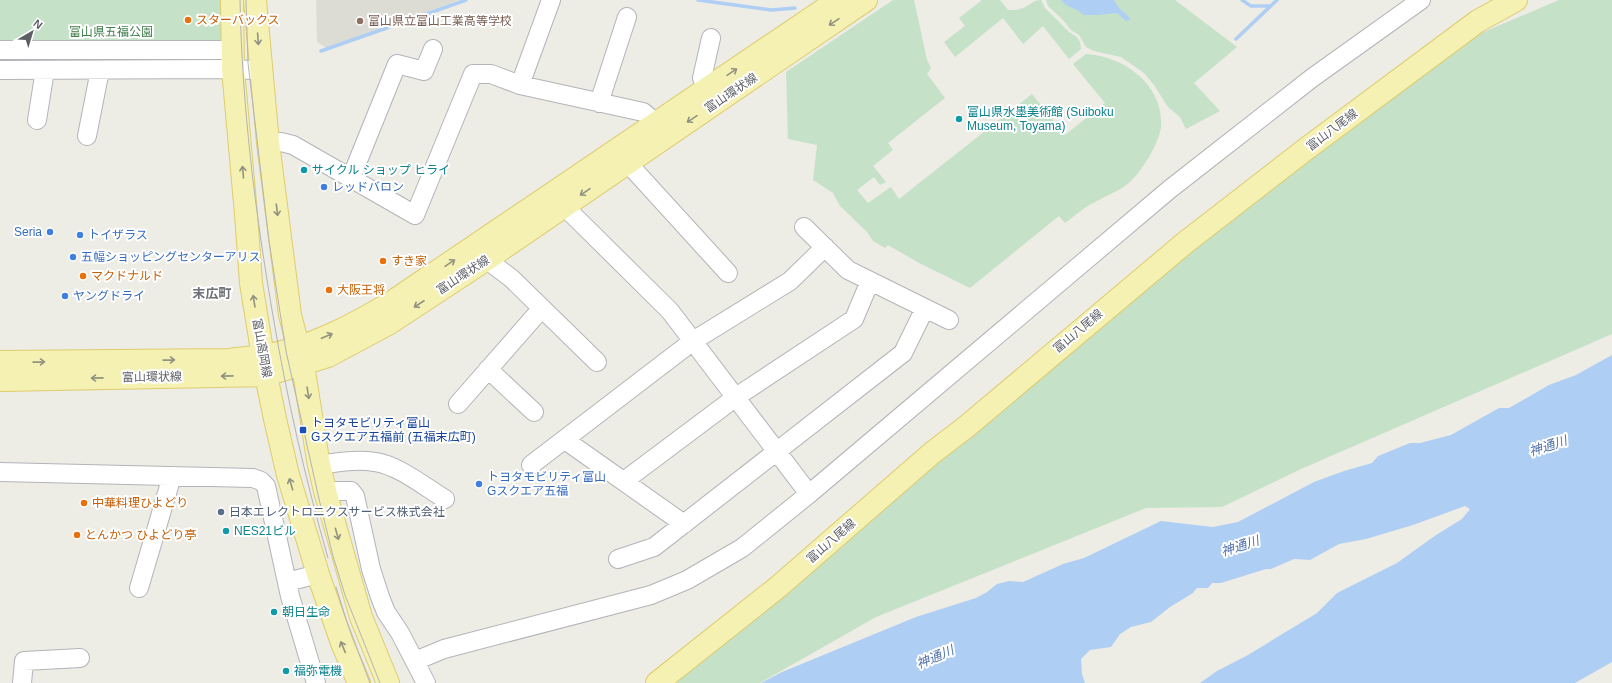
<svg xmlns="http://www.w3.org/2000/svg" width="1612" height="683" font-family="Arial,'Noto Sans JP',sans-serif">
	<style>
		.education { fill: #dddcd4 }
		.green { fill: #c5e1c8 }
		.water { fill: #afcef4 }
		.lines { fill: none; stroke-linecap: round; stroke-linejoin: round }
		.stream { stroke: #afcef4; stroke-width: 3.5 }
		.minor-casing { stroke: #b2b4b8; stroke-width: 20 }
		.major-casing { stroke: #dfcc6d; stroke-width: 24 }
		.minor { stroke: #fff; stroke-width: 18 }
		.major { stroke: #f4f1b3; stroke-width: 22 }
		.tram { stroke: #b3b3b4; stroke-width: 1 }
		.oneway { stroke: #929280 }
		.food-dot { fill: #e8710a; stroke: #fff; stroke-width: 1.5 }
		.education-dot { fill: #8d6e63; stroke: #fff; stroke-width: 1.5 }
		.culture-dot { fill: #0f9aa8; stroke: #fff; stroke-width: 1.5 }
		.shop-dot { fill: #3f7fe0; stroke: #fff; stroke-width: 1.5 }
		.transit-dot { fill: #1a4fb4; stroke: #fff; stroke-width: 1.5 }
		.service-dot { fill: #5c6f8a; stroke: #fff; stroke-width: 1.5 }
		.labels { text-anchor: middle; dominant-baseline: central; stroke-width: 4; stroke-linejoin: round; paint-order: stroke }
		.food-label { font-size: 12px; fill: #c56008; stroke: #fff; text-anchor: start }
		.education-label { font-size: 12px; fill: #785e54; stroke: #fff; text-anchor: start }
		.park-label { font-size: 12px; fill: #417f4b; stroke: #fff }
		.street-label { font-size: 12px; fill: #5d5f64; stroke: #fff }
		.culture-label { font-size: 12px; fill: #0d838f; stroke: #fff; text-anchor: start }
		.shop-label { font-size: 12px; fill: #366cbe; stroke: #fff; text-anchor: start }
		.transit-label { font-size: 12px; fill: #164399; stroke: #fff; text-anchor: start }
		.service-label { font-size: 12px; fill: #4e5e75; stroke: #fff; text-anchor: start }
		.neighbourhood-label { font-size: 13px; font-weight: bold; fill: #6e7175; stroke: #fff }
		.water-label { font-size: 13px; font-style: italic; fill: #5273ac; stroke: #fff }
	</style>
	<rect width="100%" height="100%" fill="#edece5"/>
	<path class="education" d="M316,0H459L328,49L317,42Z"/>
	<path class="green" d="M0,0H223L222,63H0Z
		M893,0H914L927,60L931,68L927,74L945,98L888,143L893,150L873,166L886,182L880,185L874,177L857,190L868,203L891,187L899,199L1032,94L1065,135L1105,103L1073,64L1086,54C1124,56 1164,85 1161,127C1159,143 1143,169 1132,180C1122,190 1107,195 1095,202C1084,207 1075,216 1065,223L1059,216L970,288L919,263L888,245L885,248L873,241L867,232L840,206L833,193L813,180L817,145L788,139L786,72Z
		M982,0H1000L1008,10C1014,10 1020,10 1025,7C1032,4 1033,0 1041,0L1045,8L1069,32L1077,37L1080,42L1081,49L1069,59L1043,26L1023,44L1003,18L955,57L944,42L965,26L959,18Z
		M1046,0H1175L1237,47L1194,83L1220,111L1186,129L1180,117L1168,107L1154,85L1144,73L1121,57L1094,51L1086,47L1079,35L1071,30L1062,19L1048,6Z
		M1559,0H1612V334L1301,469L1222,507L1146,508L876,617L760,683H664L1198,239L1479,34Z"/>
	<path class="water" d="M1061,0H1114L1119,8L1131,19L1126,21L1117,13L1098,15H1084L1077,10L1066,5Z
		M1612,355V662L1575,683H1200L1217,671L1248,655L1317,613L1337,593L1397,563L1436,535L1462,519L1470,509L1465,506L1413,525L1366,539L1339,544L1310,560L1294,559L1271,569H1266L1221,583H1212L1208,588H1197L1193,593L1170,607L1151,622L1131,627L1120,634L1111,647L1090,650L1081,659L1082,674L1085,683H761L782,672L916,617L976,598L987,592L997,584L1009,581L1023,582L1063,564L1084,558L1161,521L1213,527L1238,522L1314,482L1344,471L1372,463L1378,456L1410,443H1420L1451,435L1499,408H1509L1549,385L1576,375Z"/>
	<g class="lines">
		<path class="stream" d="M698,0L772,10L795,8
			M1242,0L1251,6H1271
			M1236,39L1277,0
			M321,51L466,0
			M111,61L216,59"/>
		<g class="minor-casing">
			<path id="minor" d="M0,50H224
				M0,70L224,69L260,70
				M520,85L551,0
				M707,89L702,78L711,38
				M599,103L627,17
				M37,120L45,70
				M87,136L100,70
				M268,143L281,142L293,145L415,215L473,74H491L520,85L643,112L656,123L662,135
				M621,150L635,171L728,273
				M351,178L397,64L424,71L433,49
				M559,195L572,214L670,311L809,494
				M804,227L848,270L949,320
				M483,246L495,266L511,278L597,362
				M488,369L534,412
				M458,404L542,308
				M565,440L684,524
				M319,465C338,462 356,459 375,462C398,465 425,487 445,499
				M531,465L693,341L790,281L825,247
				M0,472L253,478L261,481L266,486L290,596L316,683
				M624,481L736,397L854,319L870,281
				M325,491H351L355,496L371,569L380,597L386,612L400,633L426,683
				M618,559L654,547L903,353L925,308
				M287,582L318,574
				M139,588L172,476
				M415,661L444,649L651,595L687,580L742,548L809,494L1170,189L1312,78L1421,0
				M22,683L24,661L80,658"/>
		</g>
		<g class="major-casing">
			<path id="major" d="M232,0L233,69L246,214L251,283L266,375L275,419L288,475L318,574L342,643L359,683
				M255,0L268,143L290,315L303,365L318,460L325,491L361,617L388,683
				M0,362L230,360C241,358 253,358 264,356C310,348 352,326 392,302L838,0
				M0,380L266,375L328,356L388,324L490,257L866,0
				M657,683L778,587L932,453L966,427L1186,242L1306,149L1478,21L1516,0"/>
		</g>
		<use href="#minor" class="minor"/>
		<use href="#major" class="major"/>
		<path class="tram" d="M240,0C242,106 255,211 273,316C287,398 305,478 328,558
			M246,0L248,63L254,114L269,241L286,351L319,499L333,556L345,595L380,683
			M336,587L346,619L370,683"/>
	</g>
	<defs><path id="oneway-shaft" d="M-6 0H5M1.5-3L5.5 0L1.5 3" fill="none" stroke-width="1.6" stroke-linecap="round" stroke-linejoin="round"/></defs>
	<g class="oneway">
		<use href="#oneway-shaft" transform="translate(834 22) rotate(146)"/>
		<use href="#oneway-shaft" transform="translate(258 39) rotate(86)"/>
		<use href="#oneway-shaft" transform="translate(732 72) rotate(-34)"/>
		<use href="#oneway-shaft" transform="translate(692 119) rotate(146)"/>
		<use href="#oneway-shaft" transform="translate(243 172) rotate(-95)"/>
		<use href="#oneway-shaft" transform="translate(585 192) rotate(146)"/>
		<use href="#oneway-shaft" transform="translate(277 210) rotate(83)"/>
		<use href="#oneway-shaft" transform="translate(450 263) rotate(-34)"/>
		<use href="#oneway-shaft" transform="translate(254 301) rotate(-99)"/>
		<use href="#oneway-shaft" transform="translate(419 304) rotate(147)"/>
		<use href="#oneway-shaft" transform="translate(327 336) rotate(-23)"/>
		<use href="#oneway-shaft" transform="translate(169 360) rotate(-1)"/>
		<use href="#oneway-shaft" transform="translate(39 362) rotate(-1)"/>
		<use href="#oneway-shaft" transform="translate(227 376) rotate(179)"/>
		<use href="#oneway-shaft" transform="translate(97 378) rotate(179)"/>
		<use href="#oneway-shaft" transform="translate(308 393) rotate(81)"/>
		<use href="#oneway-shaft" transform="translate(291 484) rotate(-106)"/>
		<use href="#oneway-shaft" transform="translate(337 534) rotate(74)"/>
		<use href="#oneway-shaft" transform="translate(343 647) rotate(-113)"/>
	</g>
	<g class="food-dot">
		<circle cx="188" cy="20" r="4"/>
		<circle cx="383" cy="261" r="4"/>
		<circle cx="83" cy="276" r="4"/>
		<circle cx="329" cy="290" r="4"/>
		<circle cx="84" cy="503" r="4"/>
		<circle cx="77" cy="535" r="4"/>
	</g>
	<circle class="education-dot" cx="360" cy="21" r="4"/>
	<g class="culture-dot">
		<circle cx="959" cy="119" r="4"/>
		<circle cx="304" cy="170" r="4"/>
		<circle cx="226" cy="531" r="4"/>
		<circle cx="274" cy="612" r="4"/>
		<circle cx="286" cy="671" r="4"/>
	</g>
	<g class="shop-dot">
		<circle cx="324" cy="187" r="4"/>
		<circle cx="50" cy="232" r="4"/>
		<circle cx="80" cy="235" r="4"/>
		<circle cx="73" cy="257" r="4"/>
		<circle cx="65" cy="296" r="4"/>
		<circle cx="479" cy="484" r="4"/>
	</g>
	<rect class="transit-dot" x="299" y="426" width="8" height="8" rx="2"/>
	<circle class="service-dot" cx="221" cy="512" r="4"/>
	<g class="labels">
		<g class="food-label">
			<text x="196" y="20">スターバックス</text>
			<text x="391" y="261">すき家</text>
			<text x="91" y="276">マクドナルド</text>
			<text x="337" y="290">大阪王将</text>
			<text x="92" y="503">中華料理ひよどり</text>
			<text x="85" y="535">とんかつ ひよどり亭</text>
		</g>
		<g class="education-label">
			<text x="368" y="21">富山県立富山工業高等学校</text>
		</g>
		<g class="park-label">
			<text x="111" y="32">富山県五福公園</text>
		</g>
		<g class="street-label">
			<text transform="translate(731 93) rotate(-34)">富山環状線</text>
			<text transform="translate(1332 130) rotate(-37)">富山八尾線</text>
			<text transform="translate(463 275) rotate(-33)">富山環状線</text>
			<text transform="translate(1078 331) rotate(-40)">富山八尾線</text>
			<text transform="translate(262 348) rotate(80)">富山高岡線</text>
			<text transform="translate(152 377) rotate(-1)">富山環状線</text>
			<text transform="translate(831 541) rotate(-41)">富山八尾線</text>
		</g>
		<g class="culture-label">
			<text x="967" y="112">富山県水墨美術館 (Suiboku<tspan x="967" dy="14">Museum, Toyama)</tspan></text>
			<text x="312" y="170">サイクル ショップ ヒライ</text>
			<text x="234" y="531">NES21ビル</text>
			<text x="282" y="612">朝日生命</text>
			<text x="294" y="671">福弥電機</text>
		</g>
		<g class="shop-label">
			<text x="332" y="187">レッドバロン</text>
			<text x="42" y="232" text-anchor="end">Seria</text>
			<text x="88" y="235">トイザラス</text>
			<text x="81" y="257">五幅ショッピングセンターアリス</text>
			<text x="73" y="296">ヤングドライ</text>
			<text x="487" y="477">トヨタモビリティ富山<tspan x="487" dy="14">Gスクエア五福</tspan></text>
		</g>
		<g class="transit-label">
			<text x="311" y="423">トヨタモビリティ富山<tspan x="311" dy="14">Gスクエア五福前 (五福末広町)</tspan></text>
		</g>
		<g class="service-label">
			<text x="229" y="512">日本エレクトロニクスサービス株式会社</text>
		</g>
		<g class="neighbourhood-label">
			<text x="212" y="293">末広町</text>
		</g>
		<g class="water-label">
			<text transform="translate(1548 446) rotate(-18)">神通川</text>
			<text transform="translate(1240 546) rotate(-18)">神通川</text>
			<text transform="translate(935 657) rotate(-23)">神通川</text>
		</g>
	</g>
	<g transform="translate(32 32) rotate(38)" stroke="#ffffff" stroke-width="3" paint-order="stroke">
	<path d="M0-3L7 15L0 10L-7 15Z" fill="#5d5f64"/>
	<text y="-6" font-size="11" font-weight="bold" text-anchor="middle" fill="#5d5f64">N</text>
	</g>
</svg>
